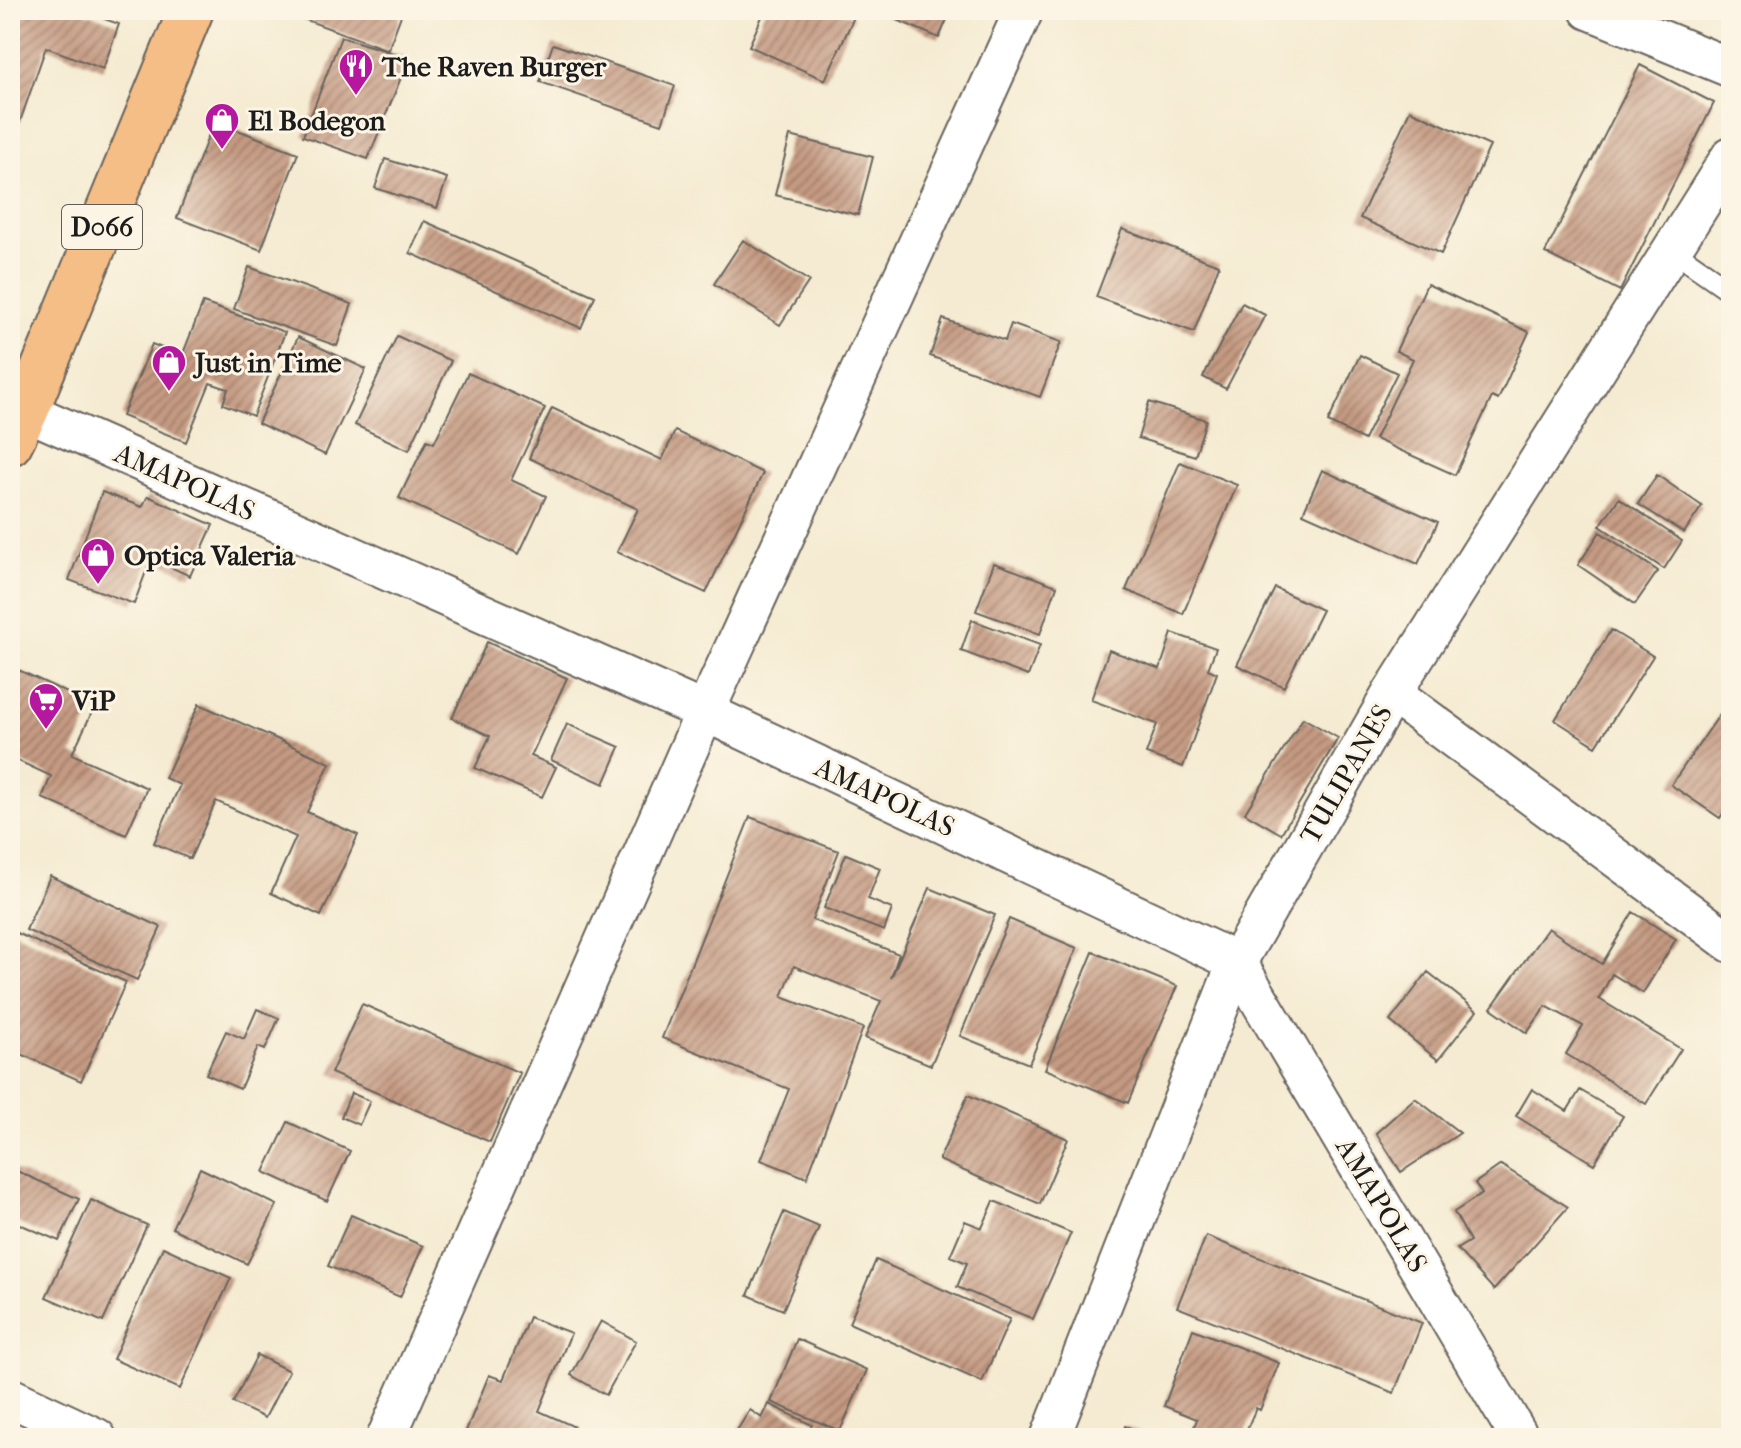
<svg xmlns="http://www.w3.org/2000/svg" width="1741" height="1448" font-family="'IM FELL French Canon',serif">
	<style>
		.building { fill: url(#building-hatch) }
		.lines { fill: none; stroke-linecap: round; stroke-linejoin: round }
		.lane-casing { stroke: #68645c; stroke-width: 24 }
		.street-casing { stroke: #68645c; stroke-width: 42 }
		.primary-casing { stroke: #68645c; stroke-width: 48 }
		.lane { stroke: #fff; stroke-width: 20 }
		.street { stroke: #fff; stroke-width: 38 }
		.primary { stroke: #f6be87; stroke-width: 44 }
		.labels { text-anchor: middle; dominant-baseline: central; stroke-width: 6; stroke-linejoin: round; paint-order: stroke }
		.shield { fill: #fcf5e5; stroke: #5f5d58; stroke-width: 2 }
		.shield-label { font-size: 26px; font-weight: bold; fill: #1c1c1c }
		.poi-label { font-size: 28px; font-weight: bold; fill: #1c1c1c; stroke: #fcf5e5; text-anchor: start }
		.street-label { font-size: 28px; fill: #1c1c1c; stroke: #fcf5e5 }
	</style>
	<defs>
		<pattern id="building-hatch" width="6" height="6" patternUnits="userSpaceOnUse" patternTransform="scale(2)"><rect width="6" height="6" fill="#c59a82"/><path d="M-1 1l2-2M0 6l6-6M5 7l2-2" fill="none" stroke="#9f7d6a"/></pattern>
	</defs>
	<rect width="100%" height="100%" fill="#fcf5e5"/>
	<filter id="ink" filterUnits="userSpaceOnUse"><feTurbulence type="fractalNoise" baseFrequency=".0125" numOctaves="2"/><feDisplacementMap in="SourceGraphic" scale="16" xChannelSelector="R" yChannelSelector="G"/><feConvolveMatrix kernelMatrix="1 2 1 2 8 2 1 2 1" color-interpolation-filters="sRGB"/></filter>
	<filter id="wash" filterUnits="userSpaceOnUse"><feTurbulence type="fractalNoise" baseFrequency=".006" numOctaves="4" result="noise"/><feDisplacementMap in="SourceGraphic" scale="32" xChannelSelector="R" yChannelSelector="G"/><feGaussianBlur stdDeviation="1.8" result="paint"/><feColorMatrix in="noise" values="0 0 0 0 0 0 0 0 0 0 0 0 0 0 0 0 0 1.4 0 .05"/><feComposite in="paint" operator="in"/></filter>
	<g filter="url(#wash)">
		<rect width="100%" height="100%" fill="#f5ebd2"/>
		<g id="blocks">
			<path class="building" d="M10,10H85L84,12L119,24L103,69L46,47L16,133L10,131V53L16,37L10,35Z
				M301,10H403L388,50L298,17Z
				M765,10H837L854,17L825,80L749,46Z
				M874,10H951L939,38Z
				M341,37L409,58L368,159L303,136Z
				M553,44L675,86L662,124L540,82Z
				M1640,65L1714,103L1620,291L1545,253Z
				M1410,110L1490,146L1441,254L1360,218Z
				M214,121L298,153L261,250L177,218Z
				M790,136L873,157L858,215L775,195Z
				M385,159L447,178L437,208L375,188Z
				M424,221L595,296L581,328L410,253Z
				M1122,229L1219,265L1194,332L1096,297Z
				M743,240L809,281L780,325L714,284Z
				M249,267L352,304L337,346L234,309Z
				M1427,284L1529,332L1498,400L1492,397L1455,475L1375,439L1413,359L1396,351Z
				M203,303L285,332L253,416L223,404L228,389L210,383L186,442L122,416L152,344L182,356Z
				M1242,303L1265,315L1226,389L1203,377Z
				M943,319L1005,341L1011,324L1061,342L1040,397L930,356Z
				M397,336L451,361L409,450L355,425Z
				M298,337L366,369L325,455L258,423Z
				M1360,355L1397,373L1364,440L1328,422Z
				M468,373L545,408L511,480L546,496L519,554L399,498L427,440L434,443Z
				M1149,402L1206,420L1195,456L1138,438Z
				M552,408L662,460L675,431L763,473L706,593L617,552L638,509L529,458Z
				M1180,462L1237,485L1183,614L1126,590Z
				M1322,470L1438,522L1418,564L1303,513Z
				M1657,475L1702,506L1684,533L1638,504Z
				M102,492L142,507L148,496L213,525L190,576L151,558L134,604L69,580Z
				M1619,498L1682,541L1664,569L1600,526Z
				M1600,532L1658,571L1635,604L1578,565Z
				M994,563L1057,586L1040,634L976,611Z
				M1275,588L1322,610L1284,687L1237,665Z
				M972,620L1040,645L1028,676L961,651Z
				M1611,630L1653,656L1596,746L1555,720Z
				M1172,633L1216,648L1208,669L1217,673L1183,767L1146,754L1157,724L1091,700L1109,650L1160,669Z
				M487,642L567,678L531,756L556,767L542,797L475,768L490,736L452,718Z
				M10,666L95,706L72,754L147,788L126,835L42,798L51,776L10,757Z
				M1731,698V801L1720,818L1671,785Z
				M199,704L330,763L307,812L358,835L321,916L271,893L296,837L216,801L190,859L154,843L180,785L165,778Z
				M1303,718L1338,738L1281,834L1245,813Z
				M567,724L620,747L604,784L551,760Z
				M750,817L839,851L812,920L899,954L891,978L930,888L995,915L931,1065L865,1038L881,1001L794,966L782,997L863,1028L807,1178L761,1160L789,1089L662,1038Z
				M846,854L880,868L868,899L892,909L884,931L824,908Z
				M50,876L161,927L137,980L26,930Z
				M1633,912L1676,939L1643,993L1612,974L1599,999L1681,1049L1646,1104L1566,1054L1583,1026L1546,1006L1527,1033L1491,1008L1548,928L1602,964Z
				M1009,919L1077,948L1029,1064L960,1036Z
				M10,930L126,982L81,1081L10,1049Z
				M1093,952L1177,986L1128,1103L1045,1069Z
				M1428,972L1477,1011L1438,1060L1390,1021Z
				M362,1004L520,1073L490,1142L331,1073Z
				M257,1009L279,1018L265,1050L258,1047L240,1089L206,1074L226,1031L244,1039Z
				M1532,1089L1567,1111L1580,1090L1623,1116L1594,1164L1516,1116Z
				M351,1093L370,1101L359,1125L341,1117Z
				M968,1095L1068,1139L1040,1204L939,1160Z
				M1415,1098L1460,1133L1401,1172L1376,1133Z
				M288,1122L350,1151L327,1201L264,1172Z
				M1501,1165L1568,1207L1494,1290L1457,1249L1470,1241L1454,1212L1482,1194L1475,1183Z
				M10,1168L79,1199L59,1241L10,1220Z
				M200,1168L277,1205L247,1264L172,1228Z
				M91,1200L147,1225L103,1322L46,1297Z
				M994,1201L1071,1233L1033,1319L957,1287L967,1263L950,1256L965,1221L982,1228Z
				M784,1212L819,1227L783,1310L748,1295Z
				M351,1215L423,1246L400,1297L328,1266Z
				M1206,1236L1422,1323L1394,1393L1177,1307Z
				M163,1247L231,1278L180,1389L113,1359Z
				M876,1260L1010,1319L982,1382L849,1323Z
				M529,1317L571,1333L539,1411L575,1427L571,1438H463L489,1375L503,1380Z
				M601,1321L636,1341L606,1395L571,1375Z
				M1193,1329L1279,1363L1260,1410L1256,1408L1243,1438L1234,1435L1233,1438H1190L1197,1419L1164,1406Z
				M797,1339L867,1370L840,1431L771,1402Z
				M257,1355L289,1371L265,1418L233,1403Z
				M769,1404L812,1425L805,1438H732L750,1410L762,1418Z
				M1125,1426L1155,1438H1120Z"/>
		</g>
	</g>
	<g filter="url(#ink)">
		<use href="#blocks" fill-opacity="0" stroke="#68645c" stroke-width="2"/>
		<g class="lines">
			<g class="lane-casing">
				<path id="lane" d="M1672,250L1731,291"/>
			</g>
			<g class="street-casing">
				<path id="street" d="M1589,10L1731,68
					M26,411L705,712L1237,962L1520,1438
					M1392,693L1731,943
					M10,1397L97,1438
					M386,1438L705,712L1024,10
					M1050,1438L1237,962L1392,693L1731,156"/>
			</g>
			<g class="primary-casing">
				<path id="primary" d="M10,443L26,411L191,10"/>
			</g>
			<use href="#lane" class="lane"/>
			<use href="#street" class="street"/>
			<use href="#primary" class="primary"/>
		</g>
	</g>
	<defs>
		<g id="restaurant-pin" transform="scale(1.8)"><path d="M0 17L-7.5 6A9.5 9.5 0 1 1 7.5 6Z" fill="#b5179e" stroke="#fcf5e5"/><path d="M-5-6h1v4h1v-4h1v4h1v-4h1v5L-1.5 .5V6h-2V.5L-5-1ZM5-6V6H3V1.5H1.5Q1.5-4 5-6Z" fill="#fff"/></g>
		<g id="shop-pin" transform="scale(1.8)"><path d="M0 17L-7.5 6A9.5 9.5 0 1 1 7.5 6Z" fill="#b5179e" stroke="#fcf5e5"/><path d="M-5-2.5h2.3a2.7 3.5 0 0 1 5.4 0H5L5.5 6h-11ZM-1.5-2.5h3a1.5 2.3 0 0 0-3 0Z" fill="#fff"/></g>
		<g id="supermarket-pin" transform="scale(1.8)"><path d="M0 17L-7.5 6A9.5 9.5 0 1 1 7.5 6Z" fill="#b5179e" stroke="#fcf5e5"/><path d="M-6-5.5h2.5l.6 2H6L4.5 2H-2.5L-4.4-4H-6ZM-1.5 3.2a1.3 1.3 0 1 0 .1 0ZM3 3.2a1.3 1.3 0 1 0 .1 0Z" fill="#fff"/></g>
	</defs>
	<g fill-rule="evenodd">
		<use href="#restaurant-pin" x="356" y="66"/>
		<use href="#shop-pin" x="222" y="120"/>
		<use href="#shop-pin" x="169" y="362"/>
		<use href="#shop-pin" x="98" y="555"/>
		<use href="#supermarket-pin" x="46" y="700"/>
	</g>
	<g class="labels">
		<rect class="shield" x="62" y="205" width="80" height="44" rx="6"/>
		<g class="shield-label">
			<text x="102" y="227">D066</text>
		</g>
		<g class="poi-label">
			<text x="382" y="66">The Raven Burger</text>
			<text x="248" y="120">El Bodegon</text>
			<text x="195" y="362">Just in Time</text>
			<text x="124" y="555">Optica Valeria</text>
			<text x="72" y="700">ViP</text>
		</g>
		<g class="street-label">
			<text transform="translate(185 482) rotate(24)">AMAPOLAS</text>
			<text transform="translate(1346 774) rotate(-60)">TULIPANES</text>
			<text transform="translate(885 797) rotate(25)">AMAPOLAS</text>
			<text transform="translate(1382 1205) rotate(59)">AMAPOLAS</text>
		</g>
	</g>
	<rect width="1741" height="1448" fill="none" stroke="#fcf5e5" stroke-width="40"/>
</svg>
